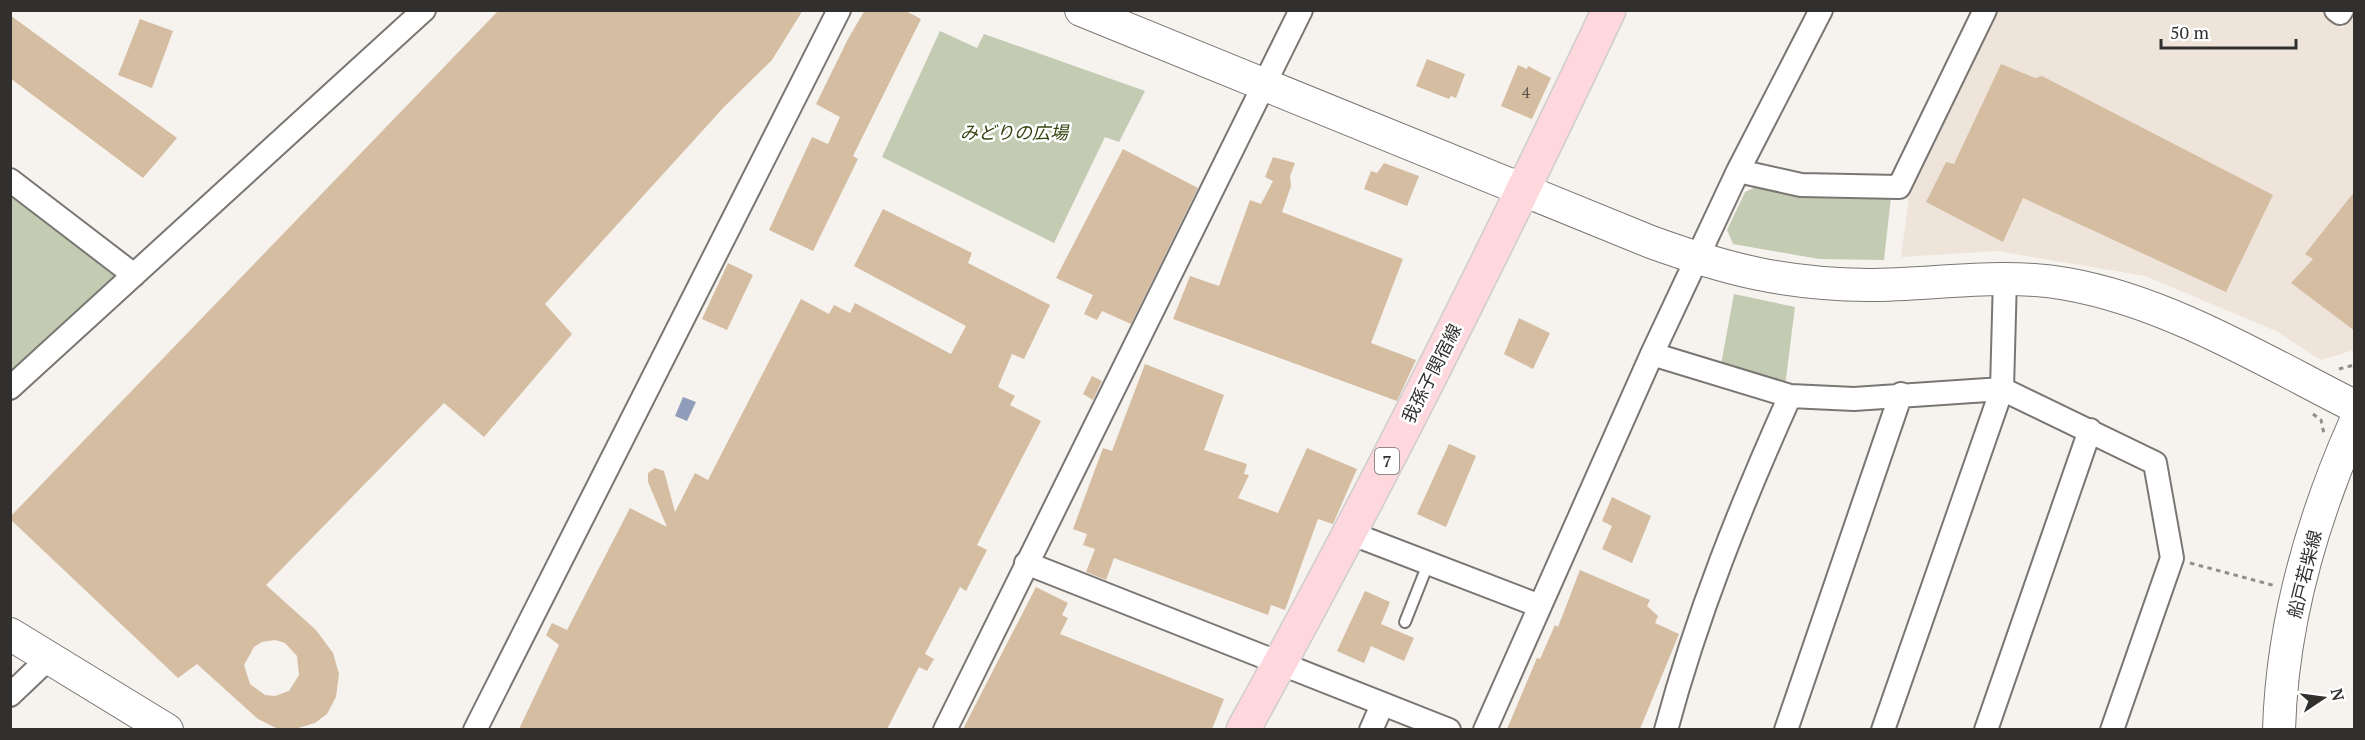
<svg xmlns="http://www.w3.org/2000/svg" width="2365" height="740" font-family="'PT Serif','Noto Sans JP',serif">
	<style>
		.built { fill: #eee4da }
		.green { fill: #c3ccb2 }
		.water { fill: #8f9dbb }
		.building { fill: #d5bda2; fill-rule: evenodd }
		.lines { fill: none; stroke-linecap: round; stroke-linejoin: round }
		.lane-casing { stroke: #7a7673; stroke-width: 14 }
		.street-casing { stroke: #7a7673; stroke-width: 26 }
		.secondary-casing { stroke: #7a7673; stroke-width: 34 }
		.primary-casing { stroke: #cecdcd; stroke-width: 36 }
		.path { stroke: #908d8b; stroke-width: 3; stroke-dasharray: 4.5 4.5; stroke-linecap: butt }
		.lane { stroke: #fff; stroke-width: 10 }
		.street { stroke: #fff; stroke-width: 22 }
		.secondary { stroke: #fff; stroke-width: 32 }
		.primary { stroke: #fed8dd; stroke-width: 33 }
		.labels { text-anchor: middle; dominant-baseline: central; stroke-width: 5; stroke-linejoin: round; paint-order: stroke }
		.number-label { font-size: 15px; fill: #5b534c }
		.shield { fill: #fff; stroke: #706e6d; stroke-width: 1.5 }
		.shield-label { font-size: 16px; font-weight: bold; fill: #32302f }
		.park-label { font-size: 18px; font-style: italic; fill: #35420e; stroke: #fff }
		.street-label { font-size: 18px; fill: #32302f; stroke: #fff }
	</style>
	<rect width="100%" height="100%" fill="#f6f2ee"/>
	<path class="built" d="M2319,10L2343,28L2354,11V350L2321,360L2276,331L2145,276L1997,251L1901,257L1910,189L1994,11Z"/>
	<path class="green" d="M940,31L977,48L984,34L1145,91L1119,142L1105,137L1054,243L882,157Z
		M1758,186L1891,197L1884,260L1819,259L1733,244L1727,230L1745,192Z
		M11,192L112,270L114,277L110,281L115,285L11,378Z
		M1734,294L1795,307L1785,386L1720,370Z"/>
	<path class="water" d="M683,397L696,402L687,421L675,416Z"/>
	<path class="building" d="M499,10H803L772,60L724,107L545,304L572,334L484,437L444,403L266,585L316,630L333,653L339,674L336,697L327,714L315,723L298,728L278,729L258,719L197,664L178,678L10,519V517ZM275,640L285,643L297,656L299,675L289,691L275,696L265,695L250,684L244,665L254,647L262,642Z
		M865,10H904L921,19L853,156L858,159L813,251L769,230L812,137L828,144L840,117L816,104L848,39Z
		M10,15L177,138L143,178L10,78Z
		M140,19L173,31L152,88L118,75Z
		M1427,59L1465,74L1456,98L1451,96L1449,99L1416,86Z
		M2001,64L2035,78L2042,76L2273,195L2226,292L2023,198L2003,242L1926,202L1946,162L1954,164Z
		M1518,65L1527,69L1528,66L1551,78L1532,119L1501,106Z
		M1123,149L1198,188L1131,324L1102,311L1097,320L1084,314L1093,295L1056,278Z
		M1273,157L1295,163L1290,176L1291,186L1282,212L1403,259L1371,343L1416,360L1397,401L1173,319L1190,276L1219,286L1250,200L1261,204L1273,181L1265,177Z
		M1384,163L1419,176L1407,206L1364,189L1371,171L1377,173Z
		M2355,191V331L2291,283L2313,259L2305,254Z
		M883,209L972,253L968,263L1050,305L1024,359L1012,354L998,387L1015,396L1010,405L1041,421L977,545L987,550L966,591L960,587L925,654L934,659L927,671L919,667L887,729H519L559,645L546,635L552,623L567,630L630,508L667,527L648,482V473L655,468L664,471L675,512L695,473L708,480L801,299L829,314L834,305L850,313L855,303L951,354L966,326L854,266Z
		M728,263L753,275L727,330L702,319Z
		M1519,318L1550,333L1533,369L1504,354Z
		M1145,364L1224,395L1204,450L1247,464L1244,474L1249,475L1238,498L1278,513L1307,448L1357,469L1333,524L1318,519L1285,610L1271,605L1268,615L1114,558L1106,580L1086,572L1095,549L1083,545L1087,534L1073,529L1103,448L1112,451Z
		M1092,376L1102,381L1093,400L1083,394Z
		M1449,444L1476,456L1446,527L1417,514Z
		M1612,497L1651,516L1632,563L1602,549L1612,526L1602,521Z
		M1580,570L1650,600L1647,606L1658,616L1655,623L1679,634L1640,729H1507L1537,658L1540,659L1555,625L1558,627Z
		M1036,587L1068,603L1062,615L1068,618L1060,634L1224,699L1212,729H963Z
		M1365,591L1390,602L1381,624L1414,638L1404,661L1371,646L1364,663L1337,651Z"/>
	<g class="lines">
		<g class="lane-casing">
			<path id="lane" d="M1405,622L1428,564"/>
		</g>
		<g class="street-casing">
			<path id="street" d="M2336,10L2340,13L2342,10
				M1738,171L1801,185L1899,187L1985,10
				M10,180L134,275
				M1652,354L1790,396L1854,399L2002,389L2155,463L2172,558L2112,730
				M10,388L424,10
				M1350,533L1540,606
				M1026,563L1449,730
				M10,695L49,658
				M475,730L839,10
				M945,730L1301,10
				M1371,730L1382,705
				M1485,730L1652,354L1738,171L1821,10
				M1666,730C1697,614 1741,505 1790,396
				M1786,730L1901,394
				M1883,730L2002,389L2005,277
				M1986,730L2090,430"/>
		</g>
		<g class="secondary-casing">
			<path id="secondary" d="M1081,10L1651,242C1728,270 1785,284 1868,285C1935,285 2000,272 2067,284C2168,302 2263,360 2354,406
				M10,634L167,730
				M2279,730C2282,625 2312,520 2354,425"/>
		</g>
		<g class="primary-casing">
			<path id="primary" d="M1243,730C1374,494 1494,254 1609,10"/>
		</g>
		<path class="path" d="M2339,369L2354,365
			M2313,414L2321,420L2324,434
			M2190,563L2276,586"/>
		<use href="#lane" class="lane"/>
		<use href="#street" class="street"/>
		<use href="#secondary" class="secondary"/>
		<use href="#primary" class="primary"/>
	</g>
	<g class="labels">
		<g class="number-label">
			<text x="1526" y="92">4</text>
		</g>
		<rect class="shield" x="1375" y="448" width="24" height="26" rx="4.5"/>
		<g class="shield-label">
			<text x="1387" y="461">7</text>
		</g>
		<g class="park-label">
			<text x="1014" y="132">みどりの広場</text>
		</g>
		<g class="street-label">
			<text transform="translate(1431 373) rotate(-63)">我孫子関宿線</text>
			<text transform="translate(2304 574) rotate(-76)">船戸若柴線</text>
		</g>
	</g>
	<rect width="2365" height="740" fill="none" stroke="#32302f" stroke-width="24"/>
	<g transform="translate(2323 698) rotate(77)" stroke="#ffffff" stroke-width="4.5" paint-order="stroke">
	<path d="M0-4.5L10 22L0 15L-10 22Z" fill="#32302f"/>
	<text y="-9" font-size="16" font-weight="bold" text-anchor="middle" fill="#32302f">N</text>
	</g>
	<path d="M2161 39v9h135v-9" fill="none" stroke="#32302f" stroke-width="3"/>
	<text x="2170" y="39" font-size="18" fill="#32302f" stroke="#ffffff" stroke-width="4.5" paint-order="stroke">50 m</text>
</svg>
